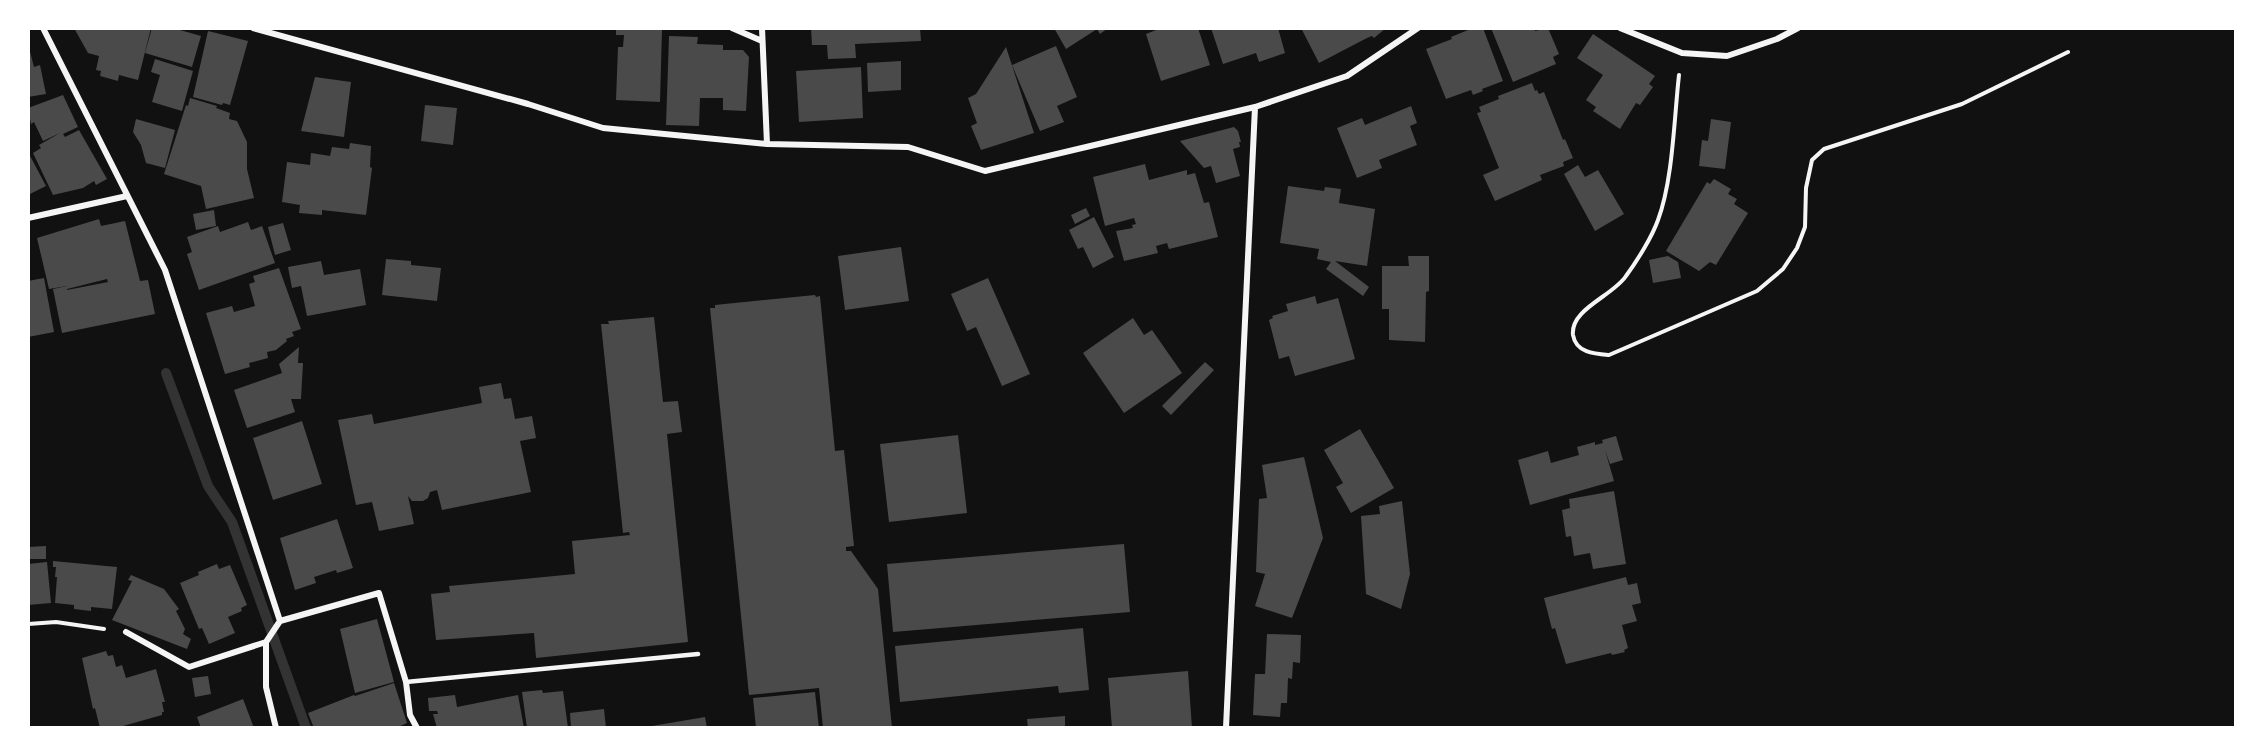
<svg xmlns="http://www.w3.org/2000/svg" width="2264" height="756" font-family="'Archivo Narrow',sans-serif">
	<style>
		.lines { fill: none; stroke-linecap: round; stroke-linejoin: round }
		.stream { stroke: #333; stroke-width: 10 }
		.building { fill: #4a4a4a; fill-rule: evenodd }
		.path { stroke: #f5f5f5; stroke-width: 4 }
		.service { stroke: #f5f5f5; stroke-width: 4.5 }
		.minor { stroke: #f5f5f5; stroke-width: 6 }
	</style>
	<rect width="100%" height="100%" fill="#111"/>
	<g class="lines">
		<path class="stream" d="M166,373L208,486L232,522L306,728"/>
	</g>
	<path class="building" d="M74,28H151L138,80L119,75L118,81L100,76L101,71L96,70L99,56L88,53Z
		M152,28H173L201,36L192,67L145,53Z
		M616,28L662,29L660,102L616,100L618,47H623L624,35H616Z
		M811,28H920L921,41L855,44L856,58L828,59L827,45H812Z
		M1054,28H1108L1100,34L1097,29L1066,49Z
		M1161,28H1198L1210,65L1161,81L1146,34Z
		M1211,28H1278L1285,53L1259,62L1256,53L1223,64Z
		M1301,28H1386L1374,38L1372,36L1367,38L1319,63Z
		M1473,28H1483L1503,81L1482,89L1483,91L1473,95L1471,90L1446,99L1426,49L1452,39L1451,37Z
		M1491,28H1534L1535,31L1548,28L1559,54L1553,57L1556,64L1513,82Z
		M208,31L248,41L230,105L223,103L222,105L193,97Z
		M1593,34L1655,76L1649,84L1653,87L1640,105L1636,103L1620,129L1593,111L1596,107L1586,100L1603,75L1577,58Z
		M669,36L698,37L697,44L723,45V50H743L749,57L746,111L723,110V98H700L699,126L666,125Z
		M28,44L34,67L40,65L46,94L28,97Z
		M1056,46L1077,97L1057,106L1064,122L1040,131L1012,65Z
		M1006,47L1034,133L981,150L971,126L977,123L968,98L976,94Z
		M155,59L193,71L182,111L152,102L160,75L151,72Z
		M901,61V90L868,92L867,63Z
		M861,67L863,118L799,122L796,71Z
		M315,77L351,82L344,137L301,131Z
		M1532,83L1535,91L1537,90L1539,94L1544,92L1563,140L1565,139L1573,158L1563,162L1564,166L1540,175L1542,180L1495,201L1483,175L1499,168L1477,113L1481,112L1479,107L1499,99L1498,96Z
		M63,95L78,127L63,134L65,137L79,130L107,179L96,185L94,181L83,188L53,195L33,153L41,148L39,145L60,133L43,141L34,122L31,124L28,108Z
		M190,98L217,106L216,108L230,113L229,119L237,121L247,142V169L254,198L206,209L201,186L164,174L186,105L188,106Z
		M425,105L457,108L453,145L421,141Z
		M1411,106L1417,123L1410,126L1417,145L1379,160L1382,168L1357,178L1337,128L1362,118L1365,125Z
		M136,119L175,130L165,168L146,163L141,145L133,132Z
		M1711,119L1731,122L1725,169L1699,166L1702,140L1708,141Z
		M1234,127L1238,131L1241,142H1239L1240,147L1233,149L1240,176L1216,183L1211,166L1204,168L1180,141Z
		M350,143L371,146L370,167L372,168L366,215L322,210V215L299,213L300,205L282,202L287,162L310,165L311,153L330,156L332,147L349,149Z
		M28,152L46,186L28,195Z
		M1145,164L1149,180L1187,170V175L1195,173L1204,203L1209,202L1218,237L1169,249L1167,243L1156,246L1158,253L1124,261L1116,231L1133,228L1132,225L1136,224L1134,218L1105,226L1093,177Z
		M1578,165L1585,177L1598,170L1624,214L1595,231L1564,174Z
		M1714,179L1731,189L1728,194L1737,199L1734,204L1748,213L1716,265L1710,262L1699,271L1666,251L1707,182L1710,184Z
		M1288,186L1324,191L1325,187L1341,189L1339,203L1375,209L1367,266L1335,261L1369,287L1363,296L1326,269L1331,262L1317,259L1319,249L1280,243Z
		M1086,208L1090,216L1075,224L1071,215Z
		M214,210L216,226L196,230L193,214Z
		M1094,217L1114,257L1093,268L1083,247L1078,249L1069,230Z
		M99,219L101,226L125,221L140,281L148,280L155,314L62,333L53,289L67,286L49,289L37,238ZM107,279L108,282L67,290V289Z
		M248,222L251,230L262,226L275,263L199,290L187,254L192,252L187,237L218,226L220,232Z
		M283,223L291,250L275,255L268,227Z
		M901,247L909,301L845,310L838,256Z
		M1408,256H1429V291L1426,292L1425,342L1389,340V309H1382V266H1409Z
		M1668,256L1678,262L1681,278L1653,283L1649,260Z
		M386,259L411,261V265L441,268L437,301L382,295Z
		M321,261L324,275L360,269L366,305L307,316L301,286L292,288L288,267Z
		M279,268L301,329L292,332L294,336L286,339L287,341L276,350L267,352L268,358L249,363L250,367L225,374L206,313L232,306L234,312L255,306L249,284L255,282L253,276Z
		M44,278L54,332L28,337V281Z
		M988,278L1030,374L1002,386L976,327L967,331L951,294Z
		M815,295L816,297L820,296L835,451L844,450L854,546L846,547V551H851L878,589L892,728H823L819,688L749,695L710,308H715V305Z
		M1315,296L1317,304L1338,298L1355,359L1295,376L1289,356L1279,359L1269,320L1273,318L1272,316L1288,311L1286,304Z
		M654,317L663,402L678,401L682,432L667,434L688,642L536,658L534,633L436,640L431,594L450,592L449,586L575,574L572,541L630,535L629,532L623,533L601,324H609L608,321Z
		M1133,318L1144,335L1152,330L1182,373L1124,413L1083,353Z
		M299,347L298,363H303L301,399H291L295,412L247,428L234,390L282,373L279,364Z
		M1205,362L1214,370L1171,415L1162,406Z
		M501,383L504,399L511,398L515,419L532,416L536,438L520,441L531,492L442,510L437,490L430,492L428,498L423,501H412L408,496L414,524L379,531L372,502L356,505L338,420L372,414L374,424L482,403L479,387Z
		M302,421L322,484L273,500L253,438Z
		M1360,429L1394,488L1351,513L1336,487L1343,483L1324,450Z
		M958,435L967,513L889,522L880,444Z
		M1616,436L1623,460L1610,464L1605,450L1614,481L1530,505L1518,460L1548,451L1551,463L1579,455L1577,447L1595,442V445L1603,443L1602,440Z
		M1304,457L1323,538L1292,618L1255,606L1265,574L1256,572L1259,499L1267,498L1262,465Z
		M1614,491L1626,564L1593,569L1590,553L1574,556L1571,536L1566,537L1562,510L1570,508L1569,499Z
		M1402,501L1410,574L1401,609L1366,594L1361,516L1380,514L1379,506Z
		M337,519L353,568L337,573L336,570L314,577L316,583L295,590L280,538Z
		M1124,544L1130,612L893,632L887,564Z
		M46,546V559H28V547Z
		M53,561L117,567L112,609L91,607V611L74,609V605L55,603L57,577H55L56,567H53Z
		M47,562L51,603L28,605V564Z
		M217,564L219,569L230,565L247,605L241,608L242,611L228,617L235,633L209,644L202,628L199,629L180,583L199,575L198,572Z
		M131,575L164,589L179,609L176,611L185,629L183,634L191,639L187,649L112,620L132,581L128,580Z
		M1626,577L1628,585L1637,583L1641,603L1632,605L1637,621L1622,625L1628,648L1624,650L1625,652L1612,655L1611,653L1566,664L1555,628L1552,629L1544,598Z
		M377,619L394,682L355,693L340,629Z
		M1083,628L1089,690L1059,693L1058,686L900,702L895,646Z
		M1267,634L1301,635L1300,663L1293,662L1292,679L1288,678L1287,703H1281L1280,717L1253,715L1255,674H1265Z
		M106,651L108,656L113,655L116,667L122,665L126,678L156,669L165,702H162L164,712H162V715L116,728H100L95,708L93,709L82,658Z
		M1188,671L1192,728H1112L1108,678Z
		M208,676L211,694L195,697L192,678Z
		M394,683L407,723L396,728H314L308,713L354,695L355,696Z
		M542,690L543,693L563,691L568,728H527L522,692Z
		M815,692L819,728H756L753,698Z
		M455,695L457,707L518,695L524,728H437L433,714H438L437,711H429L428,698Z
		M243,699L254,728H201L197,717Z
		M604,709L606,728H571L570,713Z
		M1065,716V728H1028L1027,719Z
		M705,717L707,728H652V726Z"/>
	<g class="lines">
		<path class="path" d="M1679,75C1674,119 1673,180 1658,220C1652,237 1637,261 1626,276C1613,296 1570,309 1573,335C1576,353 1595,354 1609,355L1757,291L1783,269L1797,248L1805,227L1806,188L1812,160L1824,149L1962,104L2068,52
			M28,624L56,622L104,629"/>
		<path class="service" d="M406,682L698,654"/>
		<path class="minor" d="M43,28L165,270L280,621
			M253,28L528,104L603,128L767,144L908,147L985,171L1255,107L1347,76L1418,28
			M732,28L762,41
			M762,28L767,144
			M1620,28L1682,53L1727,56L1777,39L1798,28
			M28,218L127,196
			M126,632L189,667L266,642
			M276,728L266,687V642L280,621L379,593L406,682L410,715L417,728
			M1226,728L1255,107"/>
	</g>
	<rect width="2264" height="756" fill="none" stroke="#ffffff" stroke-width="60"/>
</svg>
